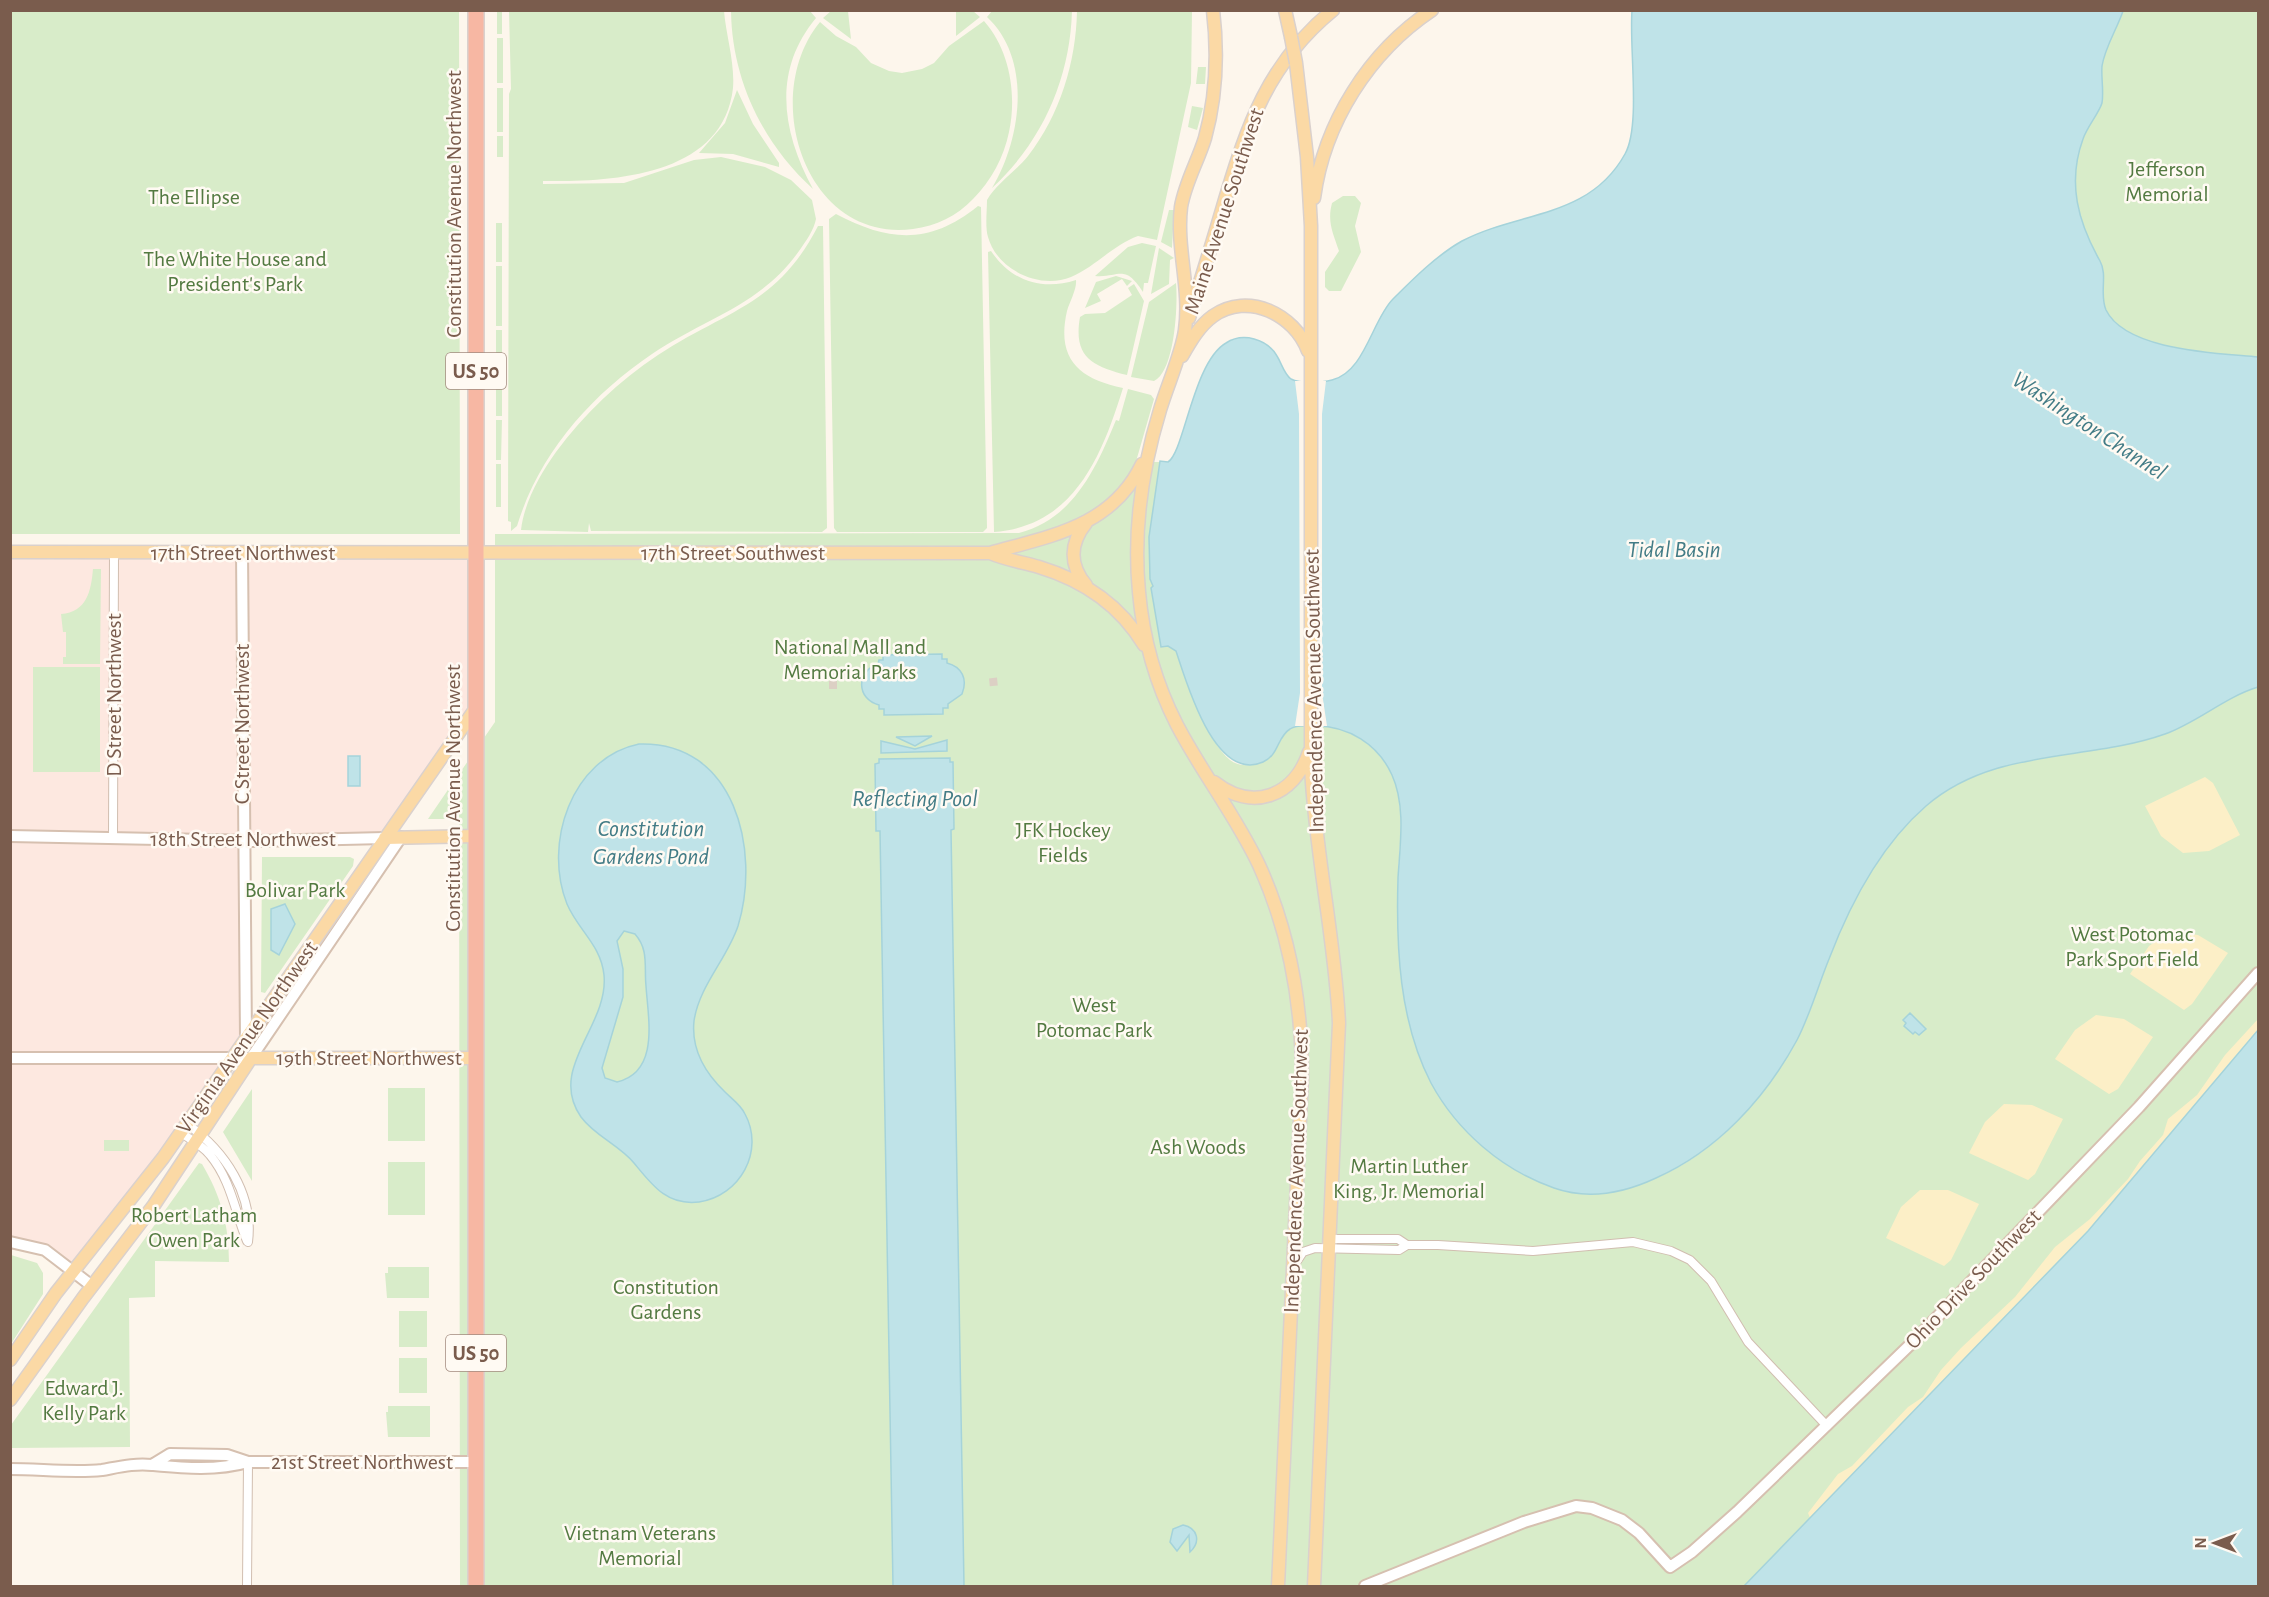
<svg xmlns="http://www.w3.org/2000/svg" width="2269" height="1597" font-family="'Alegreya Sans',sans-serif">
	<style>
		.commercial { fill: #fde8e0 }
		.green { fill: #d8ecc9 }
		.sand { fill: #fcefc7 }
		.water { fill: #bfe3e8; stroke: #a5d3da; stroke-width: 1.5; fill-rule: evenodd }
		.pier { fill: #fdf6ec }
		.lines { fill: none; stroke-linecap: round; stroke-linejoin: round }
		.street-tunnel { stroke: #dcd0c4; stroke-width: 8; stroke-dasharray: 8 4; stroke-linecap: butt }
		.street-casing { stroke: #d1beb0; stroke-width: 10 }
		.secondary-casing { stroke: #d6c0b0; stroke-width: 14 }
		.primary-casing { stroke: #dad1cd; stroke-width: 15 }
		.highway-casing { stroke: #dad1cd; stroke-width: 18 }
		.street { stroke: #fff; stroke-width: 8 }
		.secondary { stroke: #fff; stroke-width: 10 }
		.primary { stroke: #fbd9a5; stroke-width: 12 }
		.highway { stroke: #f7b7a3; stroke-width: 15 }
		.primary-bridge-casing { stroke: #dad1cd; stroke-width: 15; stroke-linecap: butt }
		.primary-bridge { stroke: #fbd9a5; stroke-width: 12 }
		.labels { text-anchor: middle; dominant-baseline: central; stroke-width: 5; stroke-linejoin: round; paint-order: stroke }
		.shield { fill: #fffaf3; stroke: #a28b7f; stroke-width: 1.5 }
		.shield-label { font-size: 21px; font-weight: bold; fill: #7a5c4d }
		.park-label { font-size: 22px; fill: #537a41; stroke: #fffaf3 }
		.street-label { font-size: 22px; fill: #7a5c4d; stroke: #fffaf3 }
		.water-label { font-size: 24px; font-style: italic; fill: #437c86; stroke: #fffaf3 }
	</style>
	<rect width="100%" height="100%" fill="#fdf6ec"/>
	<path class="commercial" d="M11,552L476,553V708L385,838L245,839L246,1039L74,1270L52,1254L11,1242Z"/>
	<path class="green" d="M10,11H459L460,534H11Z
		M497,11H502V34H497Z
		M509,11H724C726,35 735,63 733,88C723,177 611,182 543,181V184L624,183L694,160L721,157L765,167L791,180L812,200L816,219C814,230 806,241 799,251C760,306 705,318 652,354C590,396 539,454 517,526L511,531V522L508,521L509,94L511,89Z
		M731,11H810L816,18C772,71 782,132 813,189C762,143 732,79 731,11Z
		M831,11H848L851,39L823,18Z
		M956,11H973L980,17L956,36Z
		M992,11H1072C1070,79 1042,142 992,188C1021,140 1033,60 987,17Z
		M1077,11H1192L1191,83L1157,240L1138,236C1113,245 1095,267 1071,277C1040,290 997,270 988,237C985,227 987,211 987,200C996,184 1016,171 1028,156C1060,115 1076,62 1077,11Z
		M2123,11H2258V357C2218,353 2127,352 2106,310C2099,294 2108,275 2100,261C2078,222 2067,183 2083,139C2087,127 2099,113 2102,102C2104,91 2101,78 2102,66C2105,47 2117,29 2123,11Z
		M984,21C1010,50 1017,95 1009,132C1004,157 991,181 973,199C957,216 936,226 913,229C805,243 759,96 820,22L836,36L856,47L871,63L889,71L902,73L922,69L934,63L949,46Z
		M497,38H503V83H497Z
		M1198,67H1206L1205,84H1196Z
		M497,88H503V132H497Z
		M737,90L753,124L779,163V167L733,154L699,153L725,123Z
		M1192,106L1203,108L1197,130L1188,127Z
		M497,136H503V157H497Z
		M1343,196H1355L1361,203L1355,226L1361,252L1341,291H1329L1325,287V272L1339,251C1333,233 1327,222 1332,203Z
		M978,206L981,207L987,528L983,532H837L834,528L829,219L836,214C889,242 930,245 978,206Z
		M1169,210H1174L1172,248L1161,242Z
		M496,223H502V262H496Z
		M818,226H823L827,528L822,532L591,531L589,523L588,532L521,530C524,503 540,474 556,452C584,414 619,381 658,355C726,310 777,306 818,226Z
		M1142,243L1156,246L1148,283H1144L1143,292C1124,263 1120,278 1095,276L1128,247Z
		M1159,248L1174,258L1170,260L1169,284L1151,294Z
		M991,251C1011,281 1042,291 1076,280C1077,289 1070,301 1067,311C1056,359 1079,379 1123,388C1102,456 1074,526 994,532L988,252Z
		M496,266H502V326H496Z
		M1116,276L1132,281L1127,286L1122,279L1097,294L1101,301L1085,308L1096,282Z
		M1176,283C1178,304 1175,371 1154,381L1131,377L1149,302Z
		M1134,284L1144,301L1127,375C1092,366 1073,357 1080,317L1085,314L1105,313L1132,295L1128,288Z
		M496,330H502V370H496Z
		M496,374H502V416H496Z
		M1128,389L1151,395L1154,399L1135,465L1138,462H1160L1149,537L1150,579L1153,587L1151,588L1161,647L1168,646L1176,651C1185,680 1207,741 1230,760C1239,767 1253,766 1263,762C1279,755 1278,737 1290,729C1297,725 1308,726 1316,726C1348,726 1378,745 1392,775C1406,807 1399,845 1398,878C1396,947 1399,1021 1431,1083C1457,1131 1503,1171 1555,1188C1584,1198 1611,1193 1640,1184C1709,1162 1763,1102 1797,1040C1811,1014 1818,986 1829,959C1850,903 1881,845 1926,806C1994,747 2086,762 2165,734C2198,722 2225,697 2258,687V1030L2088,1231L1744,1586H460L459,774L495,722V534L1019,533C1073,519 1096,469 1116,420L1119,421Z
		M496,420H502L501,460H496Z
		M496,464H501V507H496Z
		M93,569H101L100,664H63V657H66V632H63L61,614C87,612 91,591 93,569Z
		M33,667H100V772H33Z
		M454,781V819H428Z
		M262,857H350L354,859L353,866L265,993L261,992Z
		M388,1088H425V1141H388Z
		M252,1089V1181L223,1132Z
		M104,1140H129V1151H104Z
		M388,1162H425V1215H388Z
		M199,1163L202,1164C221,1196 229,1225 229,1262L155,1261V1297L129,1298L130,1447L11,1448V1425Z
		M11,1255L37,1263L43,1273V1294L11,1344Z
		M388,1267H429V1298H387L385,1273H388Z
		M399,1311H427V1347H399Z
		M399,1358H427V1393H399Z
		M388,1406H430V1437H388L386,1412H388Z"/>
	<path class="sand" d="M2205,777L2213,783L2240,835L2209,851L2183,853L2161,836L2145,806Z
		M2171,931L2198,935L2228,953L2192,1004L2184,1010L2130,974L2149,946Z
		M2096,1015L2124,1019L2153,1037L2118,1089L2109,1094L2055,1059L2075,1030Z
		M2258,1019V1030L2247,1044L2088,1231L1810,1518L1808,1513L1838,1474L1852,1466L1908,1407L1923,1397L1941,1370L1961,1348L2015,1297L2055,1247L2090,1219L2128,1179L2140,1161L2163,1135L2168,1119L2197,1095L2225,1055Z
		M2004,1104L2032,1105L2063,1119L2035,1174L2028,1180L1969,1153L1985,1122Z
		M1920,1190H1948L1979,1204L1951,1260L1944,1266L1886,1238L1901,1207Z"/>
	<path class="water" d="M1632,11H2123C2117,29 2105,47 2102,66C2101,78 2104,91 2102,103C2099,113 2087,127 2083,139C2067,183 2078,222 2100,261C2108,275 2099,294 2106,310C2126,351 2218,353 2258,357V687C2225,697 2198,722 2165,734C2086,762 1994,747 1926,806C1881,845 1850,904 1829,959C1818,986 1810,1015 1797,1040C1765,1099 1717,1151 1656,1178C1624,1193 1588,1200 1554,1188C1502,1170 1457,1131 1431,1083C1399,1021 1396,947 1398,878C1400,845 1406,806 1392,775C1378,744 1348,726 1316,726C1308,726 1297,724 1290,729C1277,737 1279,755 1263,762C1215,783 1187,684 1176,651L1168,646L1161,647L1151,588L1153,586L1150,579L1149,537L1160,461L1168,462C1184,453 1193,362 1226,343C1243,332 1267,339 1277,356C1282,364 1284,374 1291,379C1300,384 1322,383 1332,380C1365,372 1372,320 1393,299C1413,279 1437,255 1462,241C1519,211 1589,219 1625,154C1641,126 1629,47 1632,11Z
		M942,654V659H947V663C962,667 968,679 962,694L948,704V708H943V714L884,715V709H879V705C856,699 856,671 878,664L879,660H883V655Z
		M932,736L915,746L896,737Z
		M947,740V751L881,753V741L915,749Z
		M639,744C735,741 761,850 738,926C727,959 699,986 694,1021C691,1050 705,1073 725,1092C732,1099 741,1105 745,1114C765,1151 740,1196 699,1202C667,1206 652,1185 634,1163C619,1145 595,1136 581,1117C547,1068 609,1026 604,975C601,945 578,930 567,904C543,844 571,758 639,744ZM624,931L635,934C649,950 644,966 646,986C648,1018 660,1072 617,1082L605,1078L602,1068L623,997V969L617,941Z
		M348,756H360V786H348Z
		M950,758V762H953L954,829L951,830L964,1586H893L880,831H876L875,764L879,763V759Z
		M285,904L295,924L279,955L271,950V909Z
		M1910,1013L1926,1029L1919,1035L1915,1032L1913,1034L1904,1026L1906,1023L1903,1020Z
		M2258,1030V1586H1744L2088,1231Z
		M1183,1525C1198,1528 1201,1542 1190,1552L1189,1535L1177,1551L1170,1542L1173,1529Z"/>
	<path class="pier" d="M1295,381H1326L1322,414V693L1327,726H1295L1300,693L1299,414Z"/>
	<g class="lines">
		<path class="street-tunnel" d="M993,678L994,688
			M833,681V691"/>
		<g class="street-casing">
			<path id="street" d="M113,838L114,553
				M187,1124C225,1151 254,1194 248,1242
				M181,1133C190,1139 203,1146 210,1155C231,1180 235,1212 247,1241
				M1330,1239H1398L1407,1245
				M1295,1264L1303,1252L1315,1248L1399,1250L1407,1245H1438L1533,1251L1633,1242L1671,1251L1690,1260L1711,1281L1748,1342L1827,1426
				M247,1586L248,1462"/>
		</g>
		<g class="secondary-casing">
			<path id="secondary" d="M242,552L246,1039
				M10,836L257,841L385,838
				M10,1058H251L401,837
				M10,1242L45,1250L92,1286
				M152,1465L170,1454L227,1455L248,1462
				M10,1469C40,1469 73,1473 102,1470C119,1467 135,1463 152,1465C185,1468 216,1471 248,1462H476
				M1365,1586L1524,1522L1576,1506L1592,1508L1622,1520L1639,1533L1670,1567L1692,1552L1737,1512L1917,1338L2139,1107L2258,973"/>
		</g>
		<g class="primary-casing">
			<path id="primary" d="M1213,10C1218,52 1216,98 1205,138C1198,161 1185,183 1181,207C1176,248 1191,289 1185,330C1182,353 1167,386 1160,410C1142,469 1133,530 1139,592C1143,638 1156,684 1177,725C1202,773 1236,816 1259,865C1290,933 1302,1003 1302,1077L1278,1586
				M1285,10L1291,37
				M1296,63L1307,157L1311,226V767C1315,853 1335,937 1339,1023L1314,1586
				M1314,198C1324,123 1369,52 1432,10
				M1189,318C1201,279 1213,241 1224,203C1247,126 1268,63 1333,10
				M1182,356C1190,342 1199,326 1213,316C1248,291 1295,315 1308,351
				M10,552L990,553C1050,536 1112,527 1142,464
				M990,553C1006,560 1022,562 1039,567C1082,580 1120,605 1144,645
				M1086,585C1069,565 1070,543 1086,523
				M1214,782C1252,812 1294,797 1309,752
				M385,838L476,836
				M10,1360L56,1293L163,1158L476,708
				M10,1400L83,1298L154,1205L251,1058H476"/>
		</g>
		<g class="highway-casing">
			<path id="highway" d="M476,1586V10"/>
		</g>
		<use href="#street" class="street"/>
		<use href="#secondary" class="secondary"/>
		<use href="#primary" class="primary"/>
		<use href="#highway" class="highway"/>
		<g class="primary-bridge-casing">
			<path id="primary-bridge" d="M1291,37L1296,63"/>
		</g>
		<use href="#primary-bridge" class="primary-bridge"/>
	</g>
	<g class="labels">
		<g class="shield">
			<rect x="446" y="353" width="60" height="36" rx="4.5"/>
			<rect x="446" y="1335" width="60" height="36" rx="4.5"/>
		</g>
		<g class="shield-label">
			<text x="476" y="371">US 50</text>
			<text x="476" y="1353">US 50</text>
		</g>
		<g class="park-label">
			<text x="2167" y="169">Jefferson<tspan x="2167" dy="25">Memorial</tspan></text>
			<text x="194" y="197">The Ellipse</text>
			<text x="235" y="259">The White House and<tspan x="235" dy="25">President's Park</tspan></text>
			<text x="850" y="647">National Mall and<tspan x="850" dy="25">Memorial Parks</tspan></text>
			<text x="1063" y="830">JFK Hockey<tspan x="1063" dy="25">Fields</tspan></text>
			<text x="295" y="890">Bolivar Park</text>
			<text x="2132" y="934">West Potomac<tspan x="2132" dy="25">Park Sport Field</tspan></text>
			<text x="1094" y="1005">West<tspan x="1094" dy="25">Potomac Park</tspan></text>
			<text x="1198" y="1147">Ash Woods</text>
			<text x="1409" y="1166">Martin Luther<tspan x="1409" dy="25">King, Jr. Memorial</tspan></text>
			<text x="194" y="1215">Robert Latham<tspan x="194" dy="25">Owen Park</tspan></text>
			<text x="666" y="1287">Constitution<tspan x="666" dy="25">Gardens</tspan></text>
			<text x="84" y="1388">Edward J.<tspan x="84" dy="25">Kelly Park</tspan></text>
			<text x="640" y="1533">Vietnam Veterans<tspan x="640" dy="25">Memorial</tspan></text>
		</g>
		<g class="street-label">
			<text transform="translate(454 204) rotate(-90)">Constitution Avenue Northwest</text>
			<text transform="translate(1224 211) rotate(-72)">Maine Avenue Southwest</text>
			<text x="243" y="553">17th Street Northwest</text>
			<text x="733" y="553">17th Street Southwest</text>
			<text transform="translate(1314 691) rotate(-91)">Independence Avenue Southwest</text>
			<text transform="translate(114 695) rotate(-90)">D Street Northwest</text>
			<text transform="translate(242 724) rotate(-90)">C Street Northwest</text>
			<text transform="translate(453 798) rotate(-90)">Constitution Avenue Northwest</text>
			<text x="243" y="839">18th Street Northwest</text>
			<text transform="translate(247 1037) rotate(-55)">Virginia Avenue Northwest</text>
			<text x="369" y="1058">19th Street Northwest</text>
			<text transform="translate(1296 1171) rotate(-88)">Independence Avenue Southwest</text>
			<text transform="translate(1973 1279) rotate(-46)">Ohio Drive Southwest</text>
			<text x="362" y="1462">21st Street Northwest</text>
		</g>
		<g class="water-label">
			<text transform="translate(2089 426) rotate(33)">Washington Channel</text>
			<text x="1674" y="550">Tidal Basin</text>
			<text x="915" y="799">Reflecting Pool</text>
			<text x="651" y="829">Constitution<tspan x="651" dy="28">Gardens Pond</tspan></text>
		</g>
	</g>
	<rect width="2269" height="1597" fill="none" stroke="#7a5c4d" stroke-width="24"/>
	<g transform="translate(2215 1543) rotate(270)" stroke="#fffaf3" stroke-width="4.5" paint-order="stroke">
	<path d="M0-4.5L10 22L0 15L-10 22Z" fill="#7a5c4d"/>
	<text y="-9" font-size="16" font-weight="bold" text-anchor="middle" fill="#7a5c4d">N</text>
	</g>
</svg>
